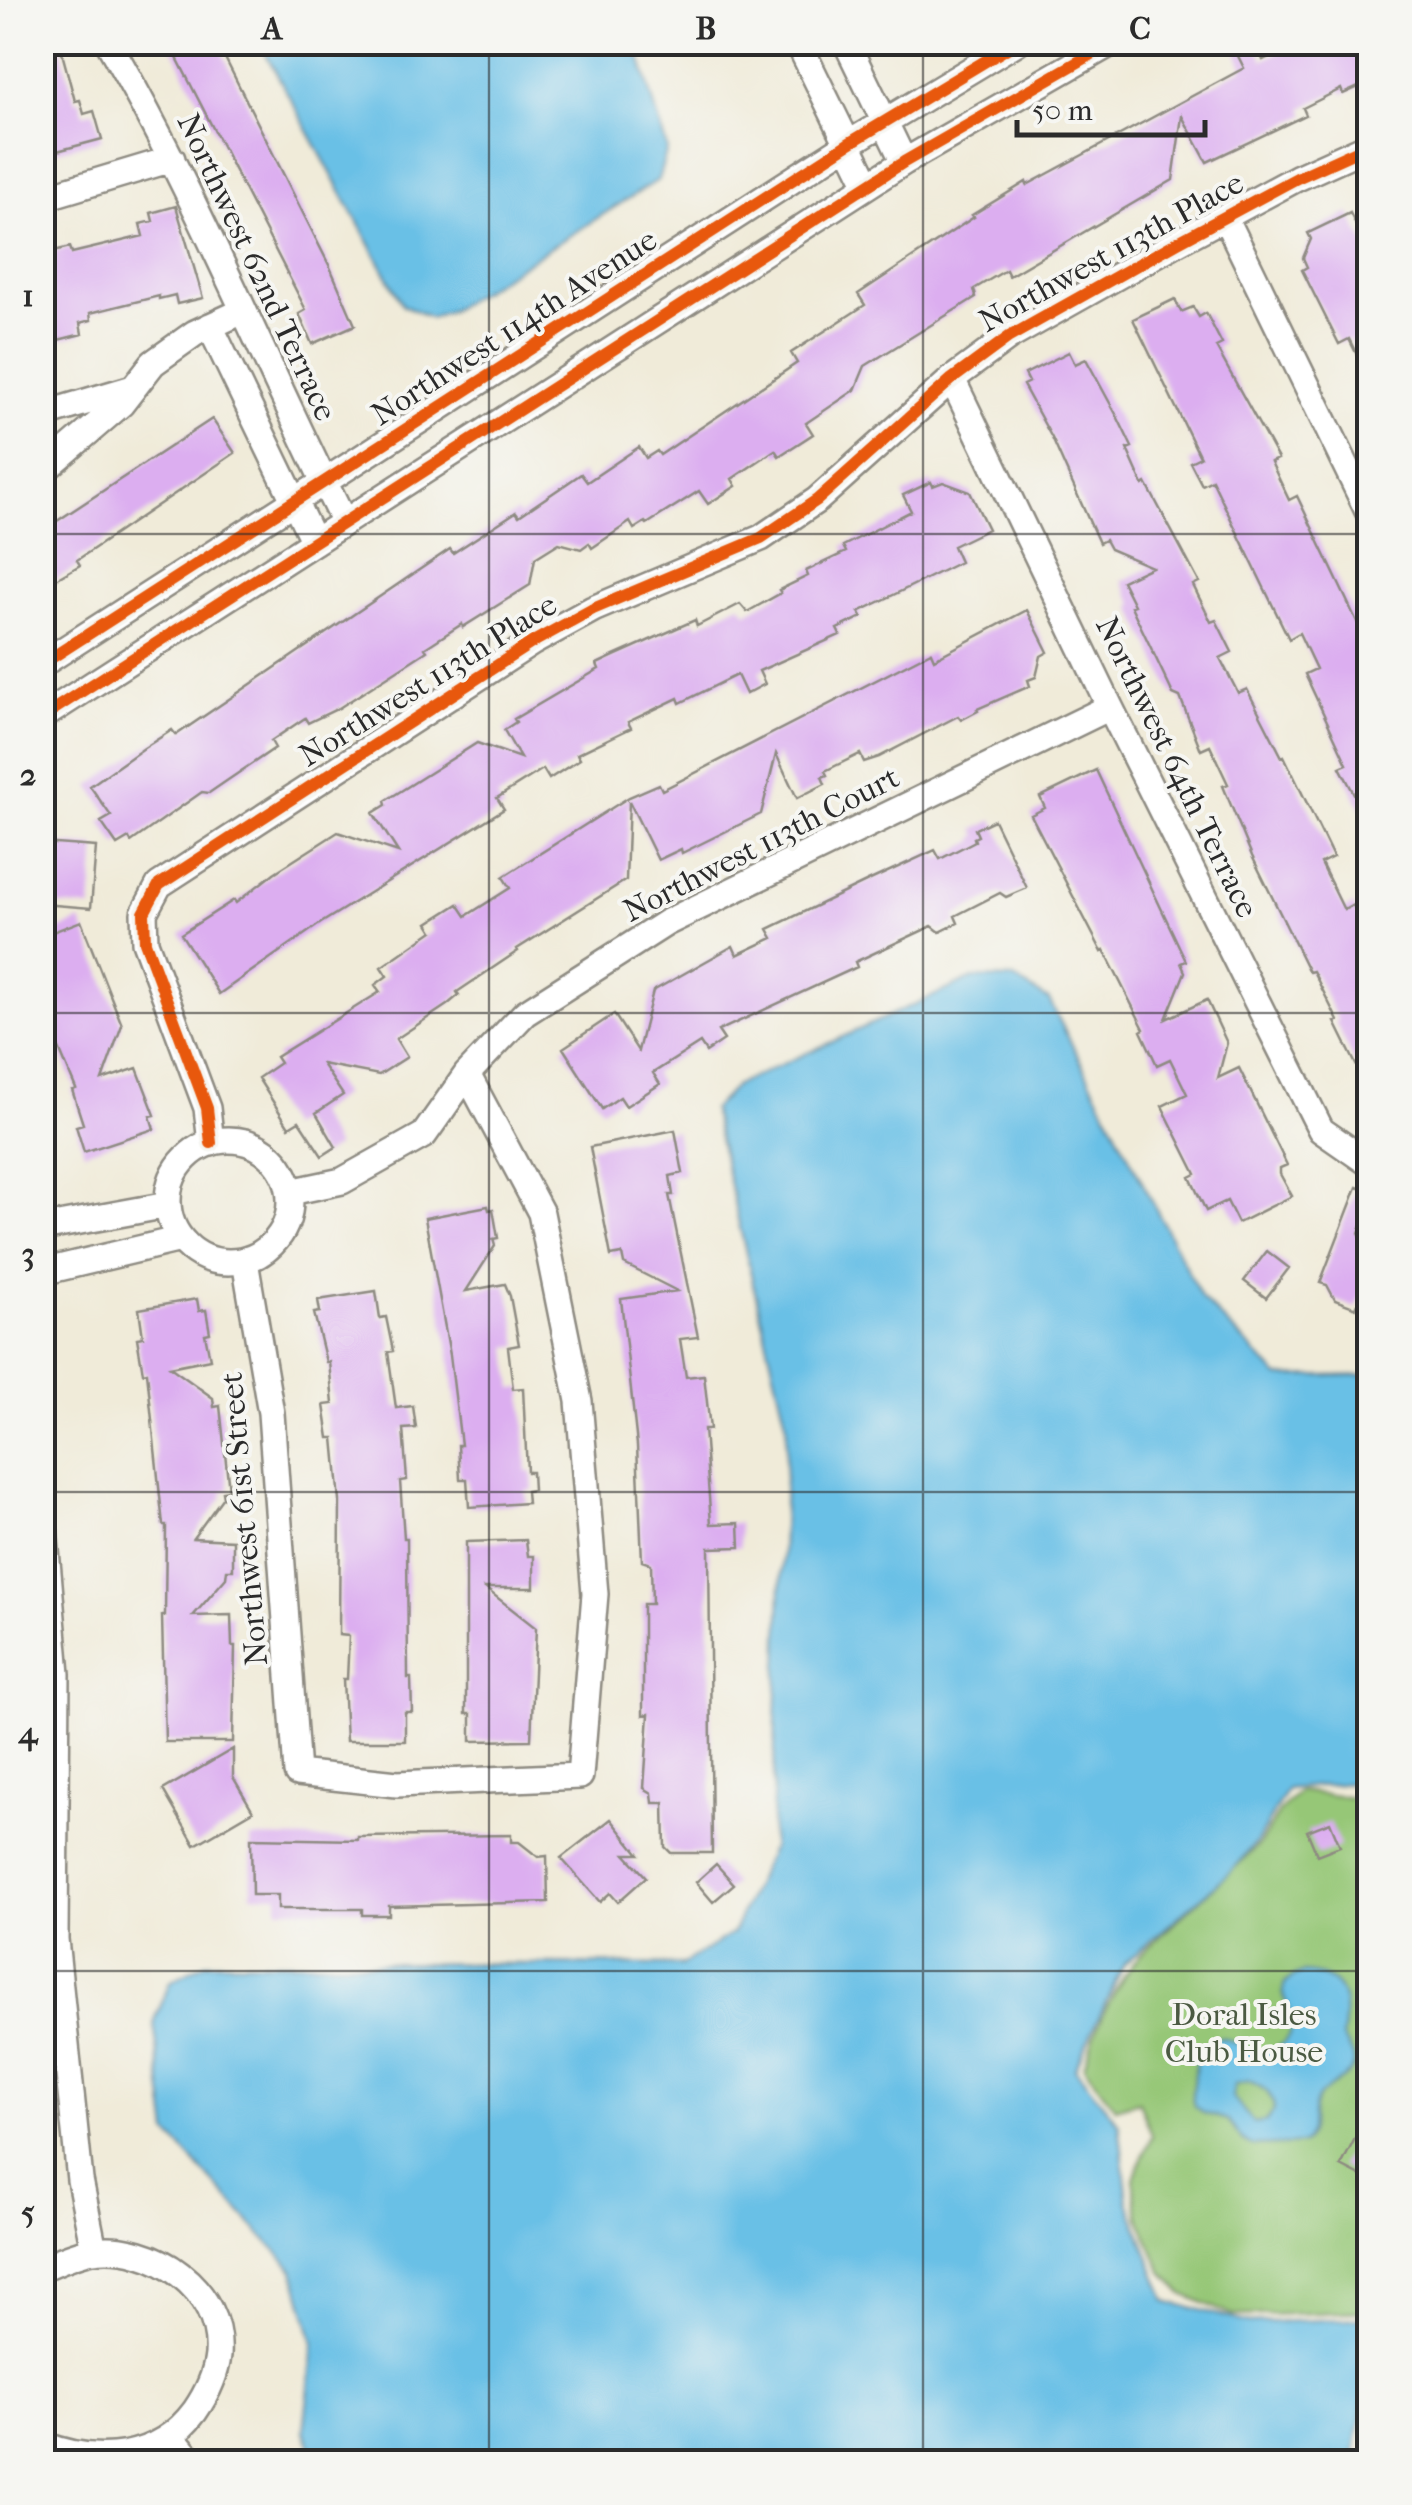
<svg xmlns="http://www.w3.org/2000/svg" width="1412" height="2505" font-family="'IM FELL French Canon',serif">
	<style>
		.green { fill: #96c777; stroke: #607951; stroke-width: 2.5 }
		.water { fill: #69c0e6; stroke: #4a7688; stroke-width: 2.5; fill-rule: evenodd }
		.building { fill: #dcaef0 }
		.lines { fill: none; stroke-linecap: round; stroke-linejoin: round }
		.minor-casing { stroke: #8e8b82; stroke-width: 30 }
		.minor { stroke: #fff; stroke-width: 25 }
		.cycleway-casing { stroke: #f6f6f2; stroke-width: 19 }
		.cycleway { stroke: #e8590c; stroke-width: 12 }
		.grid { fill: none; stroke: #2b2b2b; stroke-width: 2.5; stroke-opacity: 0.55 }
		.labels { text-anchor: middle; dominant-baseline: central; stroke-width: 8; stroke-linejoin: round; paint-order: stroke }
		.street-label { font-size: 32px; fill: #2b2b2b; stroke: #f6f6f2 }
		.park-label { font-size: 32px; fill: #4b5a42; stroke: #f6f6f2 }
		.neatline { fill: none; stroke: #2b2b2b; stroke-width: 4 }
		.grid-label { font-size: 32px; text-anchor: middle; font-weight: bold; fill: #2b2b2b }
	</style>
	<rect width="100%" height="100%" fill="#f6f6f2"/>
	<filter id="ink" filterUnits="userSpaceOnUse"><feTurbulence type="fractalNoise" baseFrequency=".01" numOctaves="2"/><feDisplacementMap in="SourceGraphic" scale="20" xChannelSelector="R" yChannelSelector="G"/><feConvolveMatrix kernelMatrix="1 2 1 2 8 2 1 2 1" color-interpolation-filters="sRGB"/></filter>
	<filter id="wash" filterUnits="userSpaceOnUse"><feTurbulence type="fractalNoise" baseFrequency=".0048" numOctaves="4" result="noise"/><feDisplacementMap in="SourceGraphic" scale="40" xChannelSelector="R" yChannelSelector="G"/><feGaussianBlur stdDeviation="2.25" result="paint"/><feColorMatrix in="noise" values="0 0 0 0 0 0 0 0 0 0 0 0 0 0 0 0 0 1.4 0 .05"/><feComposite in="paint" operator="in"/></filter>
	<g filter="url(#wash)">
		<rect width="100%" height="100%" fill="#f0ebd9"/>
		<path class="green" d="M1299,1791L1369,1800V2311L1233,2316L1183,2294L1162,2271L1139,2218L1133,2180L1152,2135L1139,2101L1115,2108L1084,2066C1096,2026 1114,1986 1141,1954L1259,1845L1280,1811Z"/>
		<path class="water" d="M260,43H636L667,149L658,180L449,311L431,318L403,305Z
			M973,978L1014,979L1049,1000L1202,1299L1279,1377L1369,1375V1784L1361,1782L1287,1789L1257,1842L1229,1873L1124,1964L1075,2068L1119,2124L1128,2202L1166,2301L1249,2323L1369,2318V2387L1365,2390L1353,2462H318L304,2430L314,2343L294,2270L168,2133L154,2023L170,1982L207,1962L682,1965L732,1934L771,1849L787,1426L712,1110L736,1085Z
			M1303,1973C1347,1975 1348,2003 1342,2038C1347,2047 1357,2056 1353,2067C1347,2081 1326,2085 1317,2099C1309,2115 1316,2131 1303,2144L1252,2146L1242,2140L1228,2120L1204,2113L1194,2105C1188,2088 1198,2075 1195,2058C1216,2027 1225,2039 1251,2050C1274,2059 1289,2041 1294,2022C1288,2000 1269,1984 1303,1973ZM1249,2081C1263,2087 1274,2094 1274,2110L1267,2121L1254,2123L1232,2097L1235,2084Z"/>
		<g id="blocks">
			<path class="building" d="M42,42H59L75,101L80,100L84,114L94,111L102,139L42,155Z
				M169,42H217L330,267L355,325L312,344L299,314L306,310Z
				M1250,42H1255L1263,60L1299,42H1370V82L1343,94L1341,89L1303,108L1306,115L1207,162L1182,116L1173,180L1009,276L1006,270L974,289L976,297L865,366L855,390L806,423L813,434L779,456L775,450L732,479L736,486L708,504L699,491L647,524L645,522L634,529L630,522L592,548L589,543L581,549L559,543L535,558L530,585L463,627L462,624L425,648L427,651L339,708L308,723L305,718L271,741L275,748L225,782L209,793L202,792L131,842L129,838L117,845L101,822L111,816L90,786L144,748L172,730L176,735L450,549L453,553L516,512L519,516L581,474L587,482L639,447L646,458L657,451L660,455L797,363L791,353L865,305L858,294L974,217L972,215L1026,182L1027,185L1244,68L1235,50Z
				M176,206L203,298L177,304L175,295L159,299V296L90,313L91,320L80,323L82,334L54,341L42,294V254L70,247L72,253L143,236L140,224L153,221L151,213Z
				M1350,213L1370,254V381L1349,339L1339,344L1302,270L1307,267L1303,258L1311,239L1308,233Z
				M1175,299L1181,312L1193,307L1199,317L1206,313L1222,344L1216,347L1278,459L1271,462L1289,500L1297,496L1370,649V824L1340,767L1347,764L1305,674L1316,669L1299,633L1289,639L1212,480L1202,485L1190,462L1200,457L1133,319Z
				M1069,352L1075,364L1086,359L1117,416L1132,447L1127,449L1143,485L1146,483L1199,582L1193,585L1211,622L1216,620L1232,652L1220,658L1238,693L1247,689L1282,757L1284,756L1333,857L1321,863L1344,910L1353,905L1370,938V1093L1335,1022L1338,1021L1313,971L1309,972L1252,856L1223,786L1228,784L1210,746L1201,750L1180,697L1173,694L1131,606L1134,605L1122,581L1152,567L1110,549L1105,540L1099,543L1052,438L1023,385L1029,382L1025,374Z
				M212,419L235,453L77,560L80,565L42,587V531Z
				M931,482L933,486L943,482L970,492L988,529L953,546L960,562L859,612L862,617L837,629L840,635L759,671L765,684L746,694L737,675L680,703L678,698L628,722L631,728L577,754L580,759L549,779L543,769L497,798L504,809L321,923L219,994L181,934L234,900L236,903L274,873L338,832L398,852L373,813L386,805L385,801L477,743L520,758L504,730L516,722L514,719L599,669L597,664L614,656L695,620L697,626L740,604L747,612L781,593L779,590L808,576L806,571L846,552L843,546L911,511L903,495Z
				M1027,610L1048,652L1041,656L1036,677L1028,680L1030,686L977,709L978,711L961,720L958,716L879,757L864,762L860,754L825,771L827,775L822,777L825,784L797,798L776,754L761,814L682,853L681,849L658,860L629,801L626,880L517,949L518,951L457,992L459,995L447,1005L396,1039L407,1057L379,1075L322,1064L343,1095L316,1113L336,1147L322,1156L299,1121L289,1127L258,1078L280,1063L276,1057L380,992L375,985L387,976L381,967L433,931L428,923L458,904L466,916L510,888L503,877L629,797L659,784L662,790L931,652L934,659Z
				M1096,770L1186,961L1181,963L1185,972L1166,1019L1207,1000L1227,1043L1218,1078L1239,1068L1287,1165L1280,1168V1174L1292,1196L1238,1223L1227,1201L1206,1211L1190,1177L1196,1174L1162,1106L1187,1094L1170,1059L1157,1065L1141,1031L1144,1029L1104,950L1102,952L1031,815L1045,808L1040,797Z
				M994,820L1027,888L1006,897L1000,893L955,916L958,923L940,932L932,926L855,962L857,967L718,1031L724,1040L706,1052L700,1043L653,1073L660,1084L626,1106L620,1097L602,1109L563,1048L614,1014L638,1051L653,991L733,946L737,955L773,938L768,929L868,881L935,850L940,859L975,841L974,838L978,836L975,829Z
				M42,843L96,847L91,908L42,904Z
				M81,921L122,1025L102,1080L137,1068L155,1115L150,1116L154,1129L84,1152L76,1126L83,1124L72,1090L76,1089L42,1008V936Z
				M675,1130L683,1173L670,1176L673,1195H669L698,1337L680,1339L686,1377L704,1375L710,1429H704L711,1524L739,1523L740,1547L709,1548L712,1853H671L665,1847L664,1803H653L652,1793L644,1788L649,1714L643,1715V1604H652L651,1564L642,1561L637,1445L621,1299L677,1291L624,1264L622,1254L611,1256L590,1147Z
				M1357,1187L1370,1191V1202L1359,1233L1364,1245L1361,1254L1364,1272L1361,1283L1363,1290L1356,1308L1335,1300L1327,1285L1320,1283Z
				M488,1206L489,1210L493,1209L498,1238L493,1239L495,1246L466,1291L505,1284L510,1296L519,1345L508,1347L513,1389L523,1388L527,1472H532L533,1490L526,1491L527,1503L469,1507L467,1479H460L458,1445H461L450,1355L425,1218Z
				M1267,1251L1289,1268L1266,1298L1244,1281Z
				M376,1291L380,1318L386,1317L393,1351L388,1352L396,1408L413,1406L416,1428L403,1429L407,1480L400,1481L404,1538H407L408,1678H411L412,1712H405V1741H346L343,1679H347L349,1636L339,1635L340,1501L334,1438H329L324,1405L333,1404L329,1362H326L314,1313L320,1312L318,1300Z
				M197,1299L199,1311L206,1310L210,1333L205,1334L210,1359L170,1367L213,1398L214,1407L220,1406L229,1490L222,1491L223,1497L193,1538L233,1540V1570H227L226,1578L193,1616L231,1615L232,1646H235L233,1742H165L162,1616H165L166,1525H163L147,1372L143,1373L137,1338L143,1337L139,1309Z
				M526,1540L528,1556H534V1588H485L536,1628L531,1740L471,1741V1714H466V1542Z
				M233,1749V1777L253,1811L195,1845L163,1790Z
				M611,1819L639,1854H625L646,1877L618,1902L610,1893L600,1902L561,1858Z
				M1330,1822L1340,1846L1317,1855L1307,1831Z
				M511,1835V1842H519L538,1857L547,1856L548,1902L389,1906V1915H362V1909H278V1895H252L251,1838L358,1840V1837Z
				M716,1864L734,1884L713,1902L696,1882Z
				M1370,2109V2181L1341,2166Z"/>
		</g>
	</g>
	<g filter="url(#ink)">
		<use href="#blocks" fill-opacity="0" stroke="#8e8b82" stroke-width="2.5"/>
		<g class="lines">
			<g class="minor-casing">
				<path id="minor" d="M108,42C198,197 264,363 344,522
					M798,42L868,185
					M846,42L904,162
					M42,198L172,159
					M1226,219L1370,515
					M210,326L314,542
					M952,379L1110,707L1321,1130L1370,1164
					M42,415L133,388
					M42,472L121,404L153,363L195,333L243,311
					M42,664L848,144L1017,42
					M42,717L904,162L1113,42
					M168 1201a61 61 0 1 1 122 0a61 61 0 1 1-122 0Z
					M211,1143L207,1108L145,942L144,913L159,885L533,642L593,609L761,538L817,500L952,379L1009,337L1178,242L1297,178L1370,145
					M290,1192L342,1181L424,1135L467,1074L525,1013L666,923L1110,707
					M42,1228L168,1205
					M245,1261L271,1413L297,1773L397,1784L580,1776L595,1594L579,1401L541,1213L467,1074
					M42,1272L181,1239
					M42,1505L57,1674L55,1939L80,2180L94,2250
					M42,2268C59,2261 76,2253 93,2250C154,2242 223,2289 218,2355C216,2375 206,2395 195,2411C158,2461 97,2466 42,2444
					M171,2436L192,2462"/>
			</g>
			<use href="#minor" class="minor"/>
			<g class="cycleway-casing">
				<path id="cycleway" d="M42,664L848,144L1017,42
					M42,717L904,162L1113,42
					M211,1143L207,1108L145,942L144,913L159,885L533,642L593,609L761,538L817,500L952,379L1009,337L1178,242L1297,178L1370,145"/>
			</g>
			<use href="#cycleway" class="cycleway"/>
		</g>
	</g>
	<path class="grid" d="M489,42V2462M923,42V2462M42,534H1370M42,1013H1370M42,1492H1370M42,1971H1370"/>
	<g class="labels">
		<g class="street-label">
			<text transform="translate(1111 252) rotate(-29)">Northwest 113th Place</text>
			<text transform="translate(257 267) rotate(65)">Northwest 62nd Terrace</text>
			<text transform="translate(514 327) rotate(-33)">Northwest 114th Avenue</text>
			<text transform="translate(428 680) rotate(-32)">Northwest 113th Place</text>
			<text transform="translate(1177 767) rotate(64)">Northwest 64th Terrace</text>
			<text transform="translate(761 844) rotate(-27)">Northwest 113th Court</text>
			<text transform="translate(244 1519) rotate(-95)">Northwest 61st Street</text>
		</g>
		<g class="park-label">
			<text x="1244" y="2014">Doral Isles<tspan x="1244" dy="37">Club House</tspan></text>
		</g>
	</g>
	<rect width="1412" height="2505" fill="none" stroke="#f6f6f2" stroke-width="110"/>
	<path d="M1017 120v15h188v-15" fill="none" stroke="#2b2b2b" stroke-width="5"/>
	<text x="1032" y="120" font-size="30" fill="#2b2b2b" stroke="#f6f6f2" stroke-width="8" paint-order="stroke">50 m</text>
	<rect x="55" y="55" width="1302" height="2395" class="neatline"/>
	<g class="grid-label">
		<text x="272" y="39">A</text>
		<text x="706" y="39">B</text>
		<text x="1140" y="39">C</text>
		<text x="28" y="306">1</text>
		<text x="28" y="785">2</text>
		<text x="28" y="1264">3</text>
		<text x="28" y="1743">4</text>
		<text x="28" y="2222">5</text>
	</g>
</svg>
